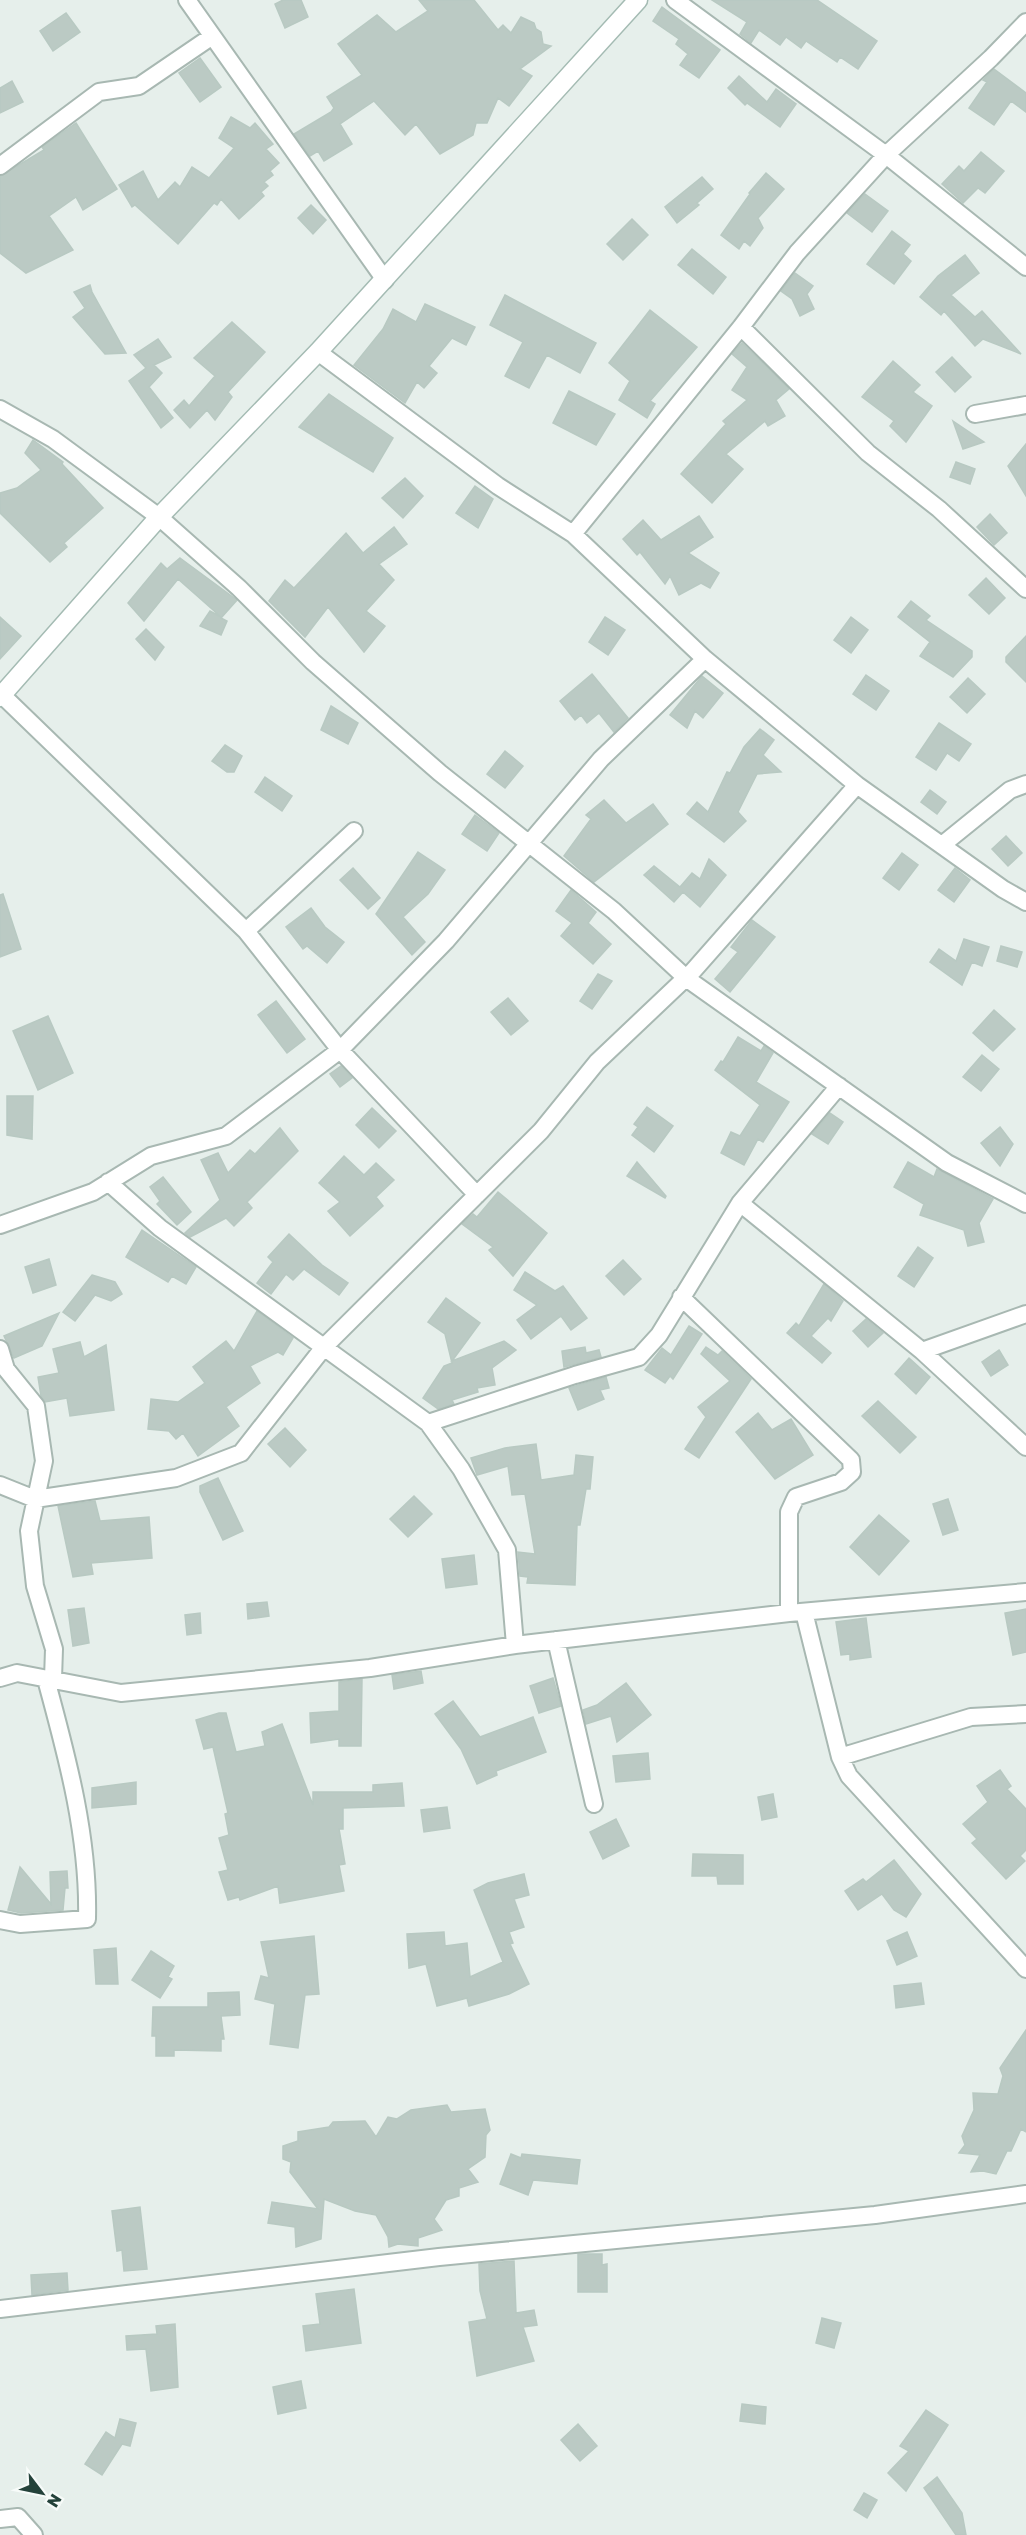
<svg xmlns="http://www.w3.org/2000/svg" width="1026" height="2535" font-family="'Golos Text',sans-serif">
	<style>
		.building { fill: #bbcac4; stroke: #b8c9c2; stroke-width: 1.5 }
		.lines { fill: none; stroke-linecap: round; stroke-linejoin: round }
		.street-casing { stroke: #a8b8b2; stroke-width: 20 }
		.secondary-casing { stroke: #a4bbb3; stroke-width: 21 }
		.street { stroke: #fff; stroke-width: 16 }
		.secondary { stroke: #fff; stroke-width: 18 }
	</style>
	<rect width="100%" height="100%" fill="#e6efeb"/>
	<path class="building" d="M283,0H301L308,17L285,28L275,4Z
		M419,0H474L498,30L503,25L511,33L521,17L534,23L536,29L541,32L543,44L551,46L520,69L532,76L509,106L498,98L487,123H476L473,135L440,154L416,124L405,135L374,101L340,124L352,144L324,161L318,151L310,156L294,134L331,112L334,108L327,97L362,75L338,44L377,15L396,32L428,11Z
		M712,0H817L877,41L858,69L840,57L837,62L806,41L801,48L786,37L780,45L759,30L751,43L740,34L747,22Z
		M662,7L720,50L699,78L680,65L688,54L676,44L679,39L653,21Z
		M66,13L80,32L53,51L40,31Z
		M200,58L221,87L200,102L179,73Z
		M994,69L1026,93V112L1011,101L994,125L969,108L987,82L983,80Z
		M739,76L767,102L776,89L796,104L780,127L747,103L745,105L728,88Z
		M12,81L23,102L0,113V88Z
		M231,117L250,128L255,123L273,144L266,149L279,163L270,171L273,175L264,182L268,186L261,192L264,196L239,219L221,199L217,205L214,203L178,244L135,205L132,207L119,185L143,171L158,200L175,182L180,187L192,167L209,178L234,148L219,138Z
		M76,123L117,189L83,210L76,197L49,216L73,250L26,273L0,253V176L44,150L42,147Z
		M981,152L1004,171L985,193L978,188L963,203L942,184L959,166L964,171Z
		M766,173L784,189L758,218L763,228L750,246L744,241L739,249L721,235L750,194L749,193Z
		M702,177L713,189L697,203L699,205L677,223L665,207Z
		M865,194L888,211L872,232L847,213Z
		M311,205L326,220L313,234L298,218Z
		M632,219L648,235L623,260L607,244Z
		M892,231L910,245L903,254L911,261L894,284L867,264Z
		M692,249L726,277L713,294L678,265Z
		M965,255L979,273L951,295L975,317L982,311L1021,354L983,339L975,346L944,311L941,315L920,297L938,276Z
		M795,273L813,286L807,294L814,309L800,316L792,299L781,291Z
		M90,285L92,292L126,353L105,354L73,317L85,308L74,292Z
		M505,295L596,343L580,373L547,355L529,388L505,376L523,342L490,325Z
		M425,304L475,327L466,345L452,338L429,366L437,373L424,388L417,382L405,403L354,365L383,329L393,309L416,322Z
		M650,310L697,347L650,401L655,404L647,418L619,400L630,381L609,363Z
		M232,322L265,352L228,392L232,397L215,420L207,410L190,428L174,410L184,400L189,406L215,376L194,358Z
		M158,339L171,357L154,365L162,373L149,387L173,418L161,428L129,381L146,368L134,355Z
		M742,343L789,389L776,400L785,416L768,426L765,421L726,454L743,469L712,503L681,474L726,424L723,421L747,400L732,390L747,367L732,354Z
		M952,357L971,377L955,392L936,372Z
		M893,361L920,385L913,392L932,406L906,442L890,426L894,421L862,397Z
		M569,391L615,414L596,445L553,423Z
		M329,394L393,438L373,472L299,427Z
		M953,421L984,442L963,449Z
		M33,440L63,462L62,464L103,508L64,543L67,547L50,562L0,513V493L17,488L41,470L25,453Z
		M1026,444V496L1008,466Z
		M956,462L975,469L970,484L950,477Z
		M405,478L423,496L403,518L382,498Z
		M475,486L493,499L478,528L456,513Z
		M990,514L1007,533L994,545L977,527Z
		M699,516L713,537L688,553L719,573L710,588L701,583L679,595L670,576L665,584L640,552L637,555L623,539L643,520L661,540Z
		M394,527L407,544L379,564L394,580L366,611L385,626L364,652L328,607L305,637L269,601L285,580L294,588L346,533L363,553Z
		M180,558L237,600L221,618L227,621L221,635L200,626L210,611L221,617L178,579L144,621L128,603L161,563L167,569Z
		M986,578L1005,598L989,614L969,595Z
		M911,601L930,616L926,620L972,651V657L953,677L920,656L930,642L898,617Z
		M0,617L21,636L0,659Z
		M605,617L625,630L608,655L589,642Z
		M851,617L868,630L851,653L834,640Z
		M146,629L164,647L155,660L136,639Z
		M1026,636V682L1006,662V657Z
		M592,674L628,718L614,732L599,713L587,723L581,715L575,720L560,701Z
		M866,675L889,691L876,710L853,694Z
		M702,676L723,693L703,718L695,711L687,728L670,715Z
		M968,678L985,694L967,713L950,697Z
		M331,706L358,723L348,744L321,730Z
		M939,723L971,744L959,761L947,753L936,770L916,757Z
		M760,729L774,740L763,755L781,772L757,774L738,812L746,821L724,842L687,814L697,802L708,812L727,772L730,773L744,747Z
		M225,745L242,756L234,772H227L212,761Z
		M505,751L523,766L505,788L487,774Z
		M265,777L292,796L282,811L255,792Z
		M930,790L946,802L937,814L921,802Z
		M604,800L626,823L653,804L668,824L594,882L564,856L591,819L586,815Z
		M475,815L499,833L487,851L462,834Z
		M1006,836L1022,853L1008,866L992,849Z
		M418,852L445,870L428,894L403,917L425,942L412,955L376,914Z
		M902,853L918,865L899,890L883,878Z
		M709,859L726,875L700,907L683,892L674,902L644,875L654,866L680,887L692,873L700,879Z
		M353,868L380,898L368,909L340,880Z
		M955,868L970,880L954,902L938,890Z
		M571,890L596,912L588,923L611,944L593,964L561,936L572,923L556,911Z
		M3,894L21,949L0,957V895Z
		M311,908L325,927L344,942L327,963L307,946L303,949L286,927Z
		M752,920L775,937L730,992L715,979L738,952L731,947Z
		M964,939L989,947L982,966L972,962L962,985L930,962L939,949L956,961Z
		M1001,946L1022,952L1017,967L997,961Z
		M598,974L612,981L592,1009L580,1001Z
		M508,998L528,1021L511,1035L491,1012Z
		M276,1001L305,1039L287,1053L258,1015Z
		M994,1010L1015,1029L993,1051L973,1033Z
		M48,1016L73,1073L38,1090L13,1031Z
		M738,1037L761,1051L764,1046L773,1053L756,1082L789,1102L763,1142L758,1139L744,1165L721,1153L731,1132L740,1136L760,1105L715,1070L721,1061L723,1062Z
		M982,1055L999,1069L981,1091L963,1077Z
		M341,1066L352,1078L340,1087L330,1074Z
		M7,1096H33L32,1139L7,1135Z
		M647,1107L673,1126L654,1152L632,1135L638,1127L634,1124Z
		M372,1108L396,1131L379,1148L356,1125Z
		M830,1113L843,1122L828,1144L812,1134Z
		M1000,1127L1013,1144L1000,1166L981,1143Z
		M280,1128L298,1151L247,1202L252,1208L234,1226L226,1218L190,1237L185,1233L220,1200L201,1160L218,1153L228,1173L250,1150L255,1154Z
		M344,1156L364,1175L376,1163L394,1180L376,1197L383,1206L350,1236L328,1211L340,1202L319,1183Z
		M637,1162L666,1196L665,1198L627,1176Z
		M908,1162L934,1177L937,1169L993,1199L979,1223L984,1242L968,1246L964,1230L920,1215L924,1204L894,1187Z
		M163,1177L191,1212L177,1225L157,1204L160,1201L150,1187Z
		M498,1192L547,1233L513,1276L489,1250L493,1247L462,1224L473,1214L477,1217Z
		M142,1230L196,1267L186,1284L172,1276L168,1282L126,1257Z
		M289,1234L322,1265L348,1283L339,1295L304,1269L293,1280L286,1274L271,1294L257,1283L273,1262L268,1257Z
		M918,1247L933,1258L914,1287L898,1276Z
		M49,1259L56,1285L33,1293L25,1267Z
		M623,1260L641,1279L624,1295L606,1276Z
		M525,1272L555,1291L563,1286L587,1318L571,1330L561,1316L531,1339L517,1320L537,1305L514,1290Z
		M92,1275L115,1282L122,1294L111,1301L95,1295L75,1321L63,1312Z
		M824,1284L843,1301L831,1321L828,1318L811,1336L831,1353L822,1363L787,1333L796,1323L799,1326Z
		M446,1298L480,1323L452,1361L504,1341L516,1350L492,1368L495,1385L477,1388L478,1392L452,1400L454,1404L438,1409L423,1398L444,1366L452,1363L445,1334L428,1322Z
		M257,1311L293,1338L283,1355L278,1352L250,1366L260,1383L226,1407L239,1426L198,1456L183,1433L176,1439L169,1431L148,1429L151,1399L178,1402L205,1383L193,1367L226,1341L234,1351Z
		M59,1313L42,1346L14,1358L4,1336Z
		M866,1319L883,1333L868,1347L853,1331Z
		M689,1326L702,1334L673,1379L670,1376L665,1383L645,1370L662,1348L671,1355Z
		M80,1342L84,1357L106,1345L114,1410L70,1416L67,1398L45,1402L41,1396L38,1377L59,1373L53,1349Z
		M585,1347L586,1353L599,1350L601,1357L564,1367L562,1351Z
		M706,1347L718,1355L722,1351L751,1379L699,1458L685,1449L706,1417L698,1407L730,1381L701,1354Z
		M999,1350L1008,1365L991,1376L982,1362Z
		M909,1358L930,1377L916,1394L895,1374Z
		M606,1377L609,1388L600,1390L604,1399L578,1410L569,1388Z
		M878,1401L916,1437L900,1453L862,1416Z
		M758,1413L772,1430L791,1419L813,1455L775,1479L736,1432Z
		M285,1428L306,1450L290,1467L268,1444Z
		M536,1444L541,1480L574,1475L576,1455L593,1457L590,1489H586L580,1525H577L575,1585L527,1583L528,1577L520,1576L518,1552L535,1554L525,1494L512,1495L508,1466L477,1475L471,1458L505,1448Z
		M218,1478L243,1531L223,1540L200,1492V1486Z
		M414,1496L432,1514L408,1537L390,1519Z
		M948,1499L958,1530L943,1535L933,1504Z
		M95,1501L100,1521L149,1517L152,1558L91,1563L93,1574L73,1577L58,1506Z
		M879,1515L909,1541L879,1575L850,1547Z
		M474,1555L477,1584L446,1588L442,1559Z
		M267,1602L269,1616L248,1619L247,1604Z
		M84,1608L89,1643L73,1646L68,1610Z
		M1026,1609V1652L1013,1655L1005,1613Z
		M200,1613L201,1633L187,1635L185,1615Z
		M866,1618L871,1657L850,1660V1654L841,1655L836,1622Z
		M421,1671L423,1683L394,1689L392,1675Z
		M553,1678L561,1706L539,1713L530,1686Z
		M362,1679L361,1746H339V1739L311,1743L310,1713L339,1711V1682Z
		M626,1683L651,1715L617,1742L611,1716L586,1724L583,1710L597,1705Z
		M453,1701L480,1737L533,1717L546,1752L496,1771L497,1775L477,1784L461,1749L435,1714Z
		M219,1713H226L236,1752L265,1746L262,1732L282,1724L313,1805V1792H373V1785L402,1783L404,1806L343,1808V1829H339L345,1864L339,1865L344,1891L280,1903L278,1886L240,1900L239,1897L228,1900L219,1872L228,1870L219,1838L229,1835L225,1814L228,1813L213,1747L204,1749L196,1720Z
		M648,1753L650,1779L616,1782L613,1756Z
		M1000,1770L1011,1786L1007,1789L1026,1809V1850L1020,1856L1025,1861L1006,1879L972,1843L977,1839L963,1824L988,1802L977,1786Z
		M136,1782V1804L92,1808V1788Z
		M773,1794L777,1817L762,1820L758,1797Z
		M447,1807L450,1828L424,1832L421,1810Z
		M616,1819L629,1846L603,1859L590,1832Z
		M693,1854L743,1855V1884H718L717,1876H692Z
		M894,1860L921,1894L906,1917L894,1910L882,1894L858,1910L845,1891L863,1879L866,1882Z
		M20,1867L51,1904L50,1872L67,1871L68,1888H65L63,1910L21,1913L8,1910Z
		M524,1874L529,1895L514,1899L524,1927L509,1932L513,1943L510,1944L529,1984L509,1994L469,2006L467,1998L437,2006L426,1964L409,1968L407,1934L444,1932L445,1946L467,1943L470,1977L503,1962L474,1890L488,1883Z
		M907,1932L917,1956L897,1965L887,1941Z
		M314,1936L319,1994L305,1995L298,2048L270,2044L275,2004L255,1999L261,1976L269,1978L261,1942Z
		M116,1948L118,1984H96L94,1950Z
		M151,1951L174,1966L168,1977L172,1979L160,1998L132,1980Z
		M921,1983L924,2004L896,2008L894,1986Z
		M239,1992L240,2015L221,2016L224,2039H221V2051L174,2050V2056H156V2036H152L153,2007H208V1993Z
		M1026,2030V2132L1021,2129L1011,2151H1007L996,2174L983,2171L971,2172L980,2155L959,2153L965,2145L962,2136L974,2110L973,2093L998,2094L1003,2076L1000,2068Z
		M447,2105L451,2112L485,2109L490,2130L486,2135L485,2157L468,2169L478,2182L459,2188V2196L446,2200L434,2219L442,2230L418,2238V2246L398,2244L389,2247L388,2237L376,2215L355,2211L324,2199L321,2239L296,2247L295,2227L268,2223L272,2202L318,2209L290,2172L291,2162L283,2159V2146L298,2141V2132L329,2127L333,2122L365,2121L376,2137L388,2117L397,2119L411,2110Z
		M511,2154L521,2158L522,2154L580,2160L577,2184L533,2180L528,2195L500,2184Z
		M140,2207L147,2269L124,2271L122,2250L117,2251L112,2211Z
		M578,2254H602V2265L607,2264V2292H578Z
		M514,2261L516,2313L534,2310L537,2325L523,2327L534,2361L477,2376L469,2322L487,2319L480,2291L479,2264Z
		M67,2273L68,2290L32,2295L31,2275Z
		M354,2289L361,2343L306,2351L303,2326L320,2324L316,2294Z
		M822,2318L841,2323L834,2348L816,2343Z
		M175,2324L178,2387L151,2391L146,2349L127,2350L126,2336L157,2334L156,2326Z
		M301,2381L306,2408L278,2414L273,2387Z
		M742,2404L766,2407L765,2424L740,2421Z
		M926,2410L948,2425L906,2491L888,2473L909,2451L900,2446Z
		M120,2419L136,2423L130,2446L122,2444L102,2475L85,2464L106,2432L115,2438Z
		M578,2424L597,2446L580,2461L561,2440Z
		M937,2477L962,2513L966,2535H956L924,2488Z
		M864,2493L877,2500L867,2518L854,2510Z"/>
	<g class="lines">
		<g class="street-casing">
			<path id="street" d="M187,0L385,280
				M675,0L886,155L1026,267
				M0,166L99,92L139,86L211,37
				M741,327L868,453L939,509L1026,589
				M318,352L498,486L573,534L705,659L857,785L1003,889L1026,902
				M0,409L53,439L159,517L239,588L313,662L440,773L614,911L686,978L947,1163L1026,1204
				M975,414L1026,405
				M573,534L741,327L797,253L886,155L991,58L1026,22
				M2,695L246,931L340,1050L477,1195
				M942,845L1010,790L1026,784
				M246,931L354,831
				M108,1182L160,1228L428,1423L575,1375L639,1357L659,1335L740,1203L839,1086
				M740,1203L922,1351L1026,1447
				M0,1225L93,1192L151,1156L226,1136L340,1050L446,941L601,759L705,659
				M681,1297L851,1460L852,1472L841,1482L796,1497L789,1512V1613
				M0,1349L6,1369L36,1406L44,1461L29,1531L35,1586L54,1649L53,1679L47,1683C68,1760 89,1839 87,1919L20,1924L0,1920
				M922,1351L1026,1314
				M428,1423L461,1469L507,1550L515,1645
				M0,1485L35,1499L176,1478L241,1453L324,1347L541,1131L597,1062L693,971L857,785
				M804,1612L840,1757L849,1776L1026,1969
				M556,1640L594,1804
				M0,1678L17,1673L121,1693L370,1668L515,1645L789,1613L1026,1592
				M840,1757L971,1717L1026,1714
				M0,2309L439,2257L875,2215L1026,2194
				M0,2519L18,2517L34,2535"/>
		</g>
		<g class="secondary-casing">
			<path id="secondary" d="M0,697L159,517L318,352L638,0"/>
		</g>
		<use href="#street" class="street"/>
		<use href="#secondary" class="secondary"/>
	</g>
	<g transform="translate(42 2493) rotate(122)" stroke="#f7fbf9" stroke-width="4.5" paint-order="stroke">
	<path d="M0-4.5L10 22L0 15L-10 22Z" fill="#24423a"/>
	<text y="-9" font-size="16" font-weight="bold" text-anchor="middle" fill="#24423a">N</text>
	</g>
</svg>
